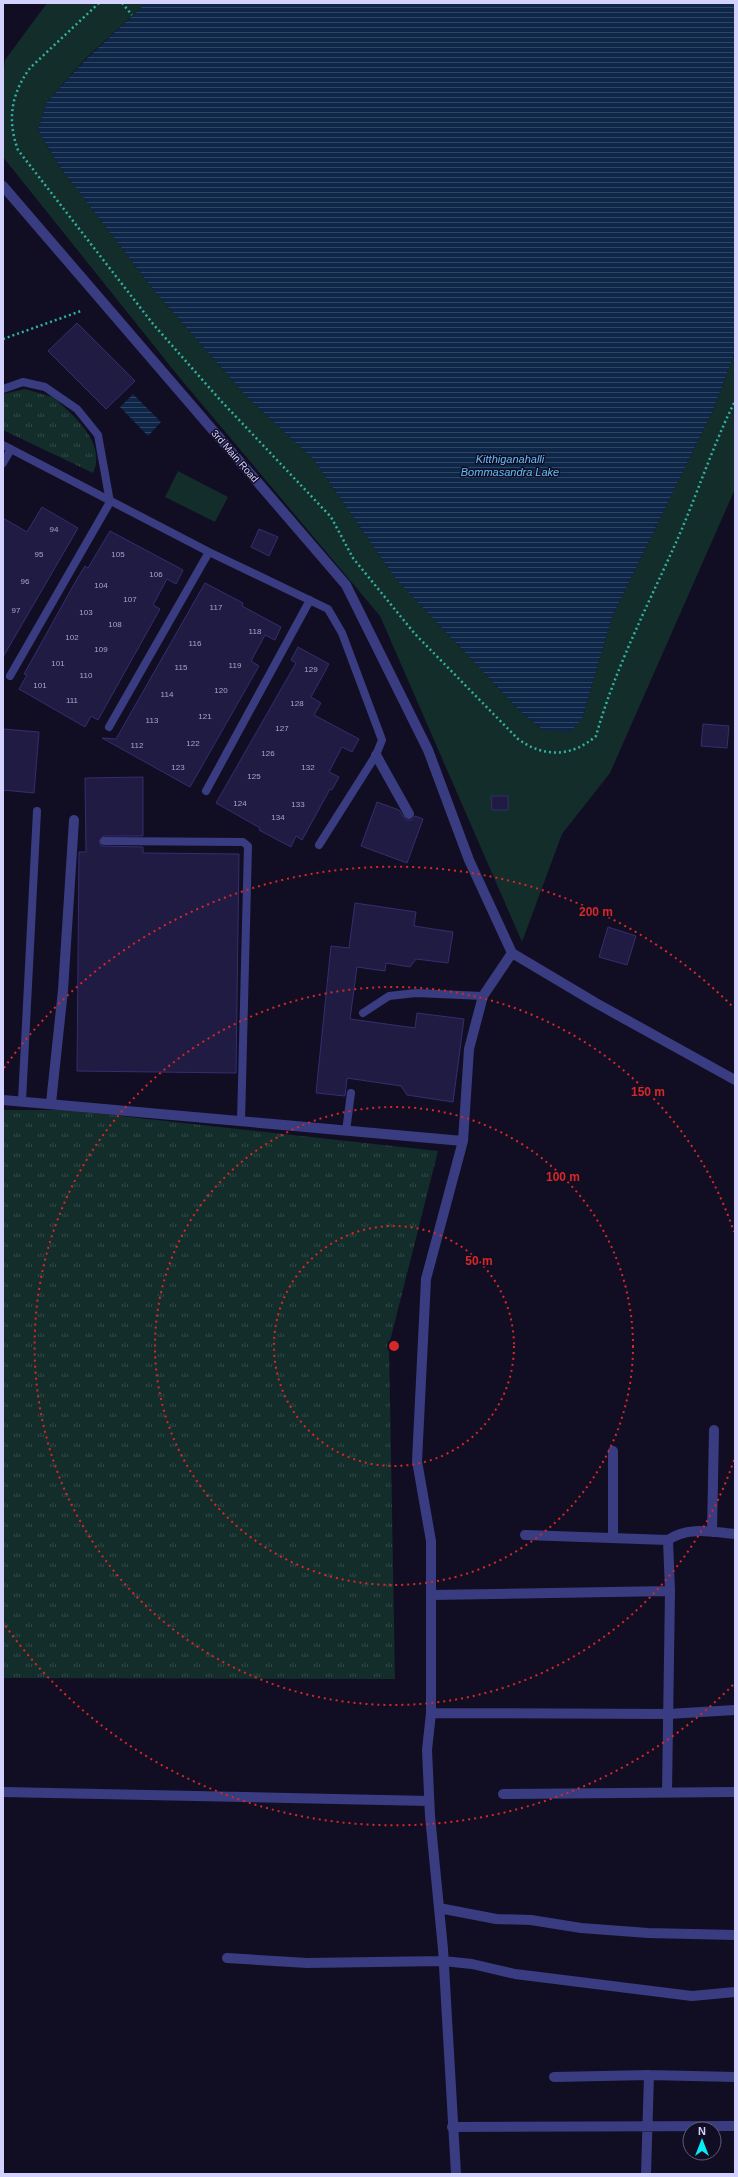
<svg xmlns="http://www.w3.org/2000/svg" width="738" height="2177" font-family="Arial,sans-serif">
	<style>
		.grass { fill: url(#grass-tufts) }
		.park { fill: #122d2a }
		.water { fill: url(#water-rules) }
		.building { fill: #201b43; stroke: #362d6f }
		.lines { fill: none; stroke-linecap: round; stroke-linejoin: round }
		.path { stroke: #31b2a2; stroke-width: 2.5; stroke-dasharray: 2 3; stroke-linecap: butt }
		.service { stroke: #3a3c81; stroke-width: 8 }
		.minor { stroke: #3a3c81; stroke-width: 10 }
		.ring { fill: none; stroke: #d62828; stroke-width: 2; stroke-dasharray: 2 4 }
		.labels { text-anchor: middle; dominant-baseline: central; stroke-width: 3; stroke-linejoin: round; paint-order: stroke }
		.number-label { font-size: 8px; fill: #a6a4cf }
		.street-label { font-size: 10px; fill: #d3d1fe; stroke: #110e23 }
		.water-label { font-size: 11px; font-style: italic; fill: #62bffc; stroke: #110e23 }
		.centre { fill: #d62828; stroke: #110e23; stroke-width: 2 }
		.ring-label { font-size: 12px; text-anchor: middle; font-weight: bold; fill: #d62828; stroke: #110e23; stroke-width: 3; stroke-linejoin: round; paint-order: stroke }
	</style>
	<defs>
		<pattern id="grass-tufts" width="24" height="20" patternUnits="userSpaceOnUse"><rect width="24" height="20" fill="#122d2a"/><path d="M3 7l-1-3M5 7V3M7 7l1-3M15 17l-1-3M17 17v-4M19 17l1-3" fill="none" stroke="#344a4a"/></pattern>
		<pattern id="water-rules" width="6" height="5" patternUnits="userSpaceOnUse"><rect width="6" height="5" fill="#0e2748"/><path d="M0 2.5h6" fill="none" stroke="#304563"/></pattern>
	</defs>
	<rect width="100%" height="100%" fill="#110e23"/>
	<path class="grass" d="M25,389C34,392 44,394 52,397C57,399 60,404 64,407C82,423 105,448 93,473L3,430V394Z
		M3,1110H67L438,1151L389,1345L395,1679L3,1678Z"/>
	<path class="park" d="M47,3H146L85,59L47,102L38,130L60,167L156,293L247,397L314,460L395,578L519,710L543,730L582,719L612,617L713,410L735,352V489L610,773L562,834L522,942L380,616L179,377L3,157V76L5,60Z
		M178,471L228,497L215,522L165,497Z"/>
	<path class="water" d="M146,3H735V352L713,410L612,617L582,719L570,732L543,730L519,710L395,578L314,460L247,397L156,293L60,167L38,130L47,102L85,60Z
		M133,394L161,422L148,436L120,407Z"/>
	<path class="building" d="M77,323L135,381L106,409L48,351Z
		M42,507L78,528L3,657V518L27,532Z
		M259,529L278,537L269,556L251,547Z
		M110,531L183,570L176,584L167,579L153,605L160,609L98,720L91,716L85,727L19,689L27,675L24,674L77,579L85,566L88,568Z
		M205,583L243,603L242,606L281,627L275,640L265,635L251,661L259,666L190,787L102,738L116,739Z
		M298,647L329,664L311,697L321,703L314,715L359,739L352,752L342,747L329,772L339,777L332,790L330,789L302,840L296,836L291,847L259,830L260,828L216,803L296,663L291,660Z
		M703,724L729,726L727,748L701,746Z
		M3,729L39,732L34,793L3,790Z
		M143,777V836H104L99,841L101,846L143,847V853L239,854L236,1073L77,1071L79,852H86L85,778Z
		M491,796H508V810H492Z
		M377,802L399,810L406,820H412L415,816L423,819L407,863L361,846Z
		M355,903L416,912L414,926L453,932L448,963L416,959L410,967L386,963L385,971L357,967L350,1019L415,1028L417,1013L464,1019L453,1102L407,1095L401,1086L347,1078L345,1096L316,1093L331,946L349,948Z
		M608,927L636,936L627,965L599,957Z"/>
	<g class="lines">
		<path class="path" d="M99,3L30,68C11,94 7,120 18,150L153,324L222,402L331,517L353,558L415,634L518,739C544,758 572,757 596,736C615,668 649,603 678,538C698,492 713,445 735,401
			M122,3L132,15
			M3,339L81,311"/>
		<path class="service" d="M3,389L23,382L45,387L77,409L98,435L110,502L10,676
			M3,445L209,552L328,609L342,633L382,740L376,755L319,845
			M3,463L11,449
			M109,727L209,552
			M206,791L310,600
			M104,841L243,842L248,846L241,1122
			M363,1013L389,996L416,993L483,996
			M22,1101L37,811
			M346,1131L351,1093"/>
		<path class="minor" d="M3,186L346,585L428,750L469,860L512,953
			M376,755L409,814
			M3,1100L463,1141
			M51,1103L63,990L74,820
			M613,1451V1537
			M712,1532L714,1430
			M525,1535L668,1540
			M431,1595L670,1591
			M431,1713L668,1714L735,1710
			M3,1792L429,1801
			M667,1792L670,1591L668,1540C688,1526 712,1532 735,1534
			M503,1794L735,1792
			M439,1908L496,1919L531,1920L581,1928L648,1933L735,1935
			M227,1958L307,1963L443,1961L472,1964L515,1974L692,1996L735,1992
			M554,2077L649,2075L735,2077
			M452,2127L735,2126
			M456,2174L443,1949L430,1816L427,1750L431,1713V1541L417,1461L426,1279L463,1141L469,1049L483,996L512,953L596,1003L735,1080
			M646,2174L649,2075"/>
	</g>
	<g class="ring">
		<circle cx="394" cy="1346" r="120"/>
		<circle cx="394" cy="1346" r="239"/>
		<path d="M734 1460A359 359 0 1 1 734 1232"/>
		<path d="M733 1685A479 479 0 0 1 4 1624M4 1068A479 479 0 0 1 733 1007"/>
	</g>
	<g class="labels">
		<g class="number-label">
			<text x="54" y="529">94</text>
			<text x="39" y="554">95</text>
			<text x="118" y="554">105</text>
			<text x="156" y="574">106</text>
			<text x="25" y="581">96</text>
			<text x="101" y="585">104</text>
			<text x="130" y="599">107</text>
			<text x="216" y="607">117</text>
			<text x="16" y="610">97</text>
			<text x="86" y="612">103</text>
			<text x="115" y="624">108</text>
			<text x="255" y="631">118</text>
			<text x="72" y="637">102</text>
			<text x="195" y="643">116</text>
			<text x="101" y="649">109</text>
			<text x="58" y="663">101</text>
			<text x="235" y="665">119</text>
			<text x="181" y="667">115</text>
			<text x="311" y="669">129</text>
			<text x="86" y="675">110</text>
			<text x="40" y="685">101</text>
			<text x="221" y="690">120</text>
			<text x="167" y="694">114</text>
			<text x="72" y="700">111</text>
			<text x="297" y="703">128</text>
			<text x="205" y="716">121</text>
			<text x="152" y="720">113</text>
			<text x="282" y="728">127</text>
			<text x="193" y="743">122</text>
			<text x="137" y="745">112</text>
			<text x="268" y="753">126</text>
			<text x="178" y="767">123</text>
			<text x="308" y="767">132</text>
			<text x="254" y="776">125</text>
			<text x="240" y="803">124</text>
			<text x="298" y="804">133</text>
			<text x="278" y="817">134</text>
		</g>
		<g class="street-label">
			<text transform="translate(235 456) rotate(49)">3rd Main Road</text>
		</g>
		<g class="water-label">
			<text x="510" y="459">Kitthiganahalli<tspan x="510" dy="13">Bommasandra Lake</tspan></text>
		</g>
	</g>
	<circle cx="394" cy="1346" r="6" class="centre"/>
	<g class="ring-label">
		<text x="596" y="916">200 m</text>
		<text x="648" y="1096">150 m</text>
		<text x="563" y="1181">100 m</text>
		<text x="479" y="1265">50 m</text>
	</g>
	<rect width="738" height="2177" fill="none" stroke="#d3d1fe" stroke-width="8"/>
	<g transform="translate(702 2141)"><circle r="19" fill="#110e23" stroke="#5f5c7b"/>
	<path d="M0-3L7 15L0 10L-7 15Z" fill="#05eef6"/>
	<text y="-6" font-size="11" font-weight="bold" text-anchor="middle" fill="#d3d1fe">N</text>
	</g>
</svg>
